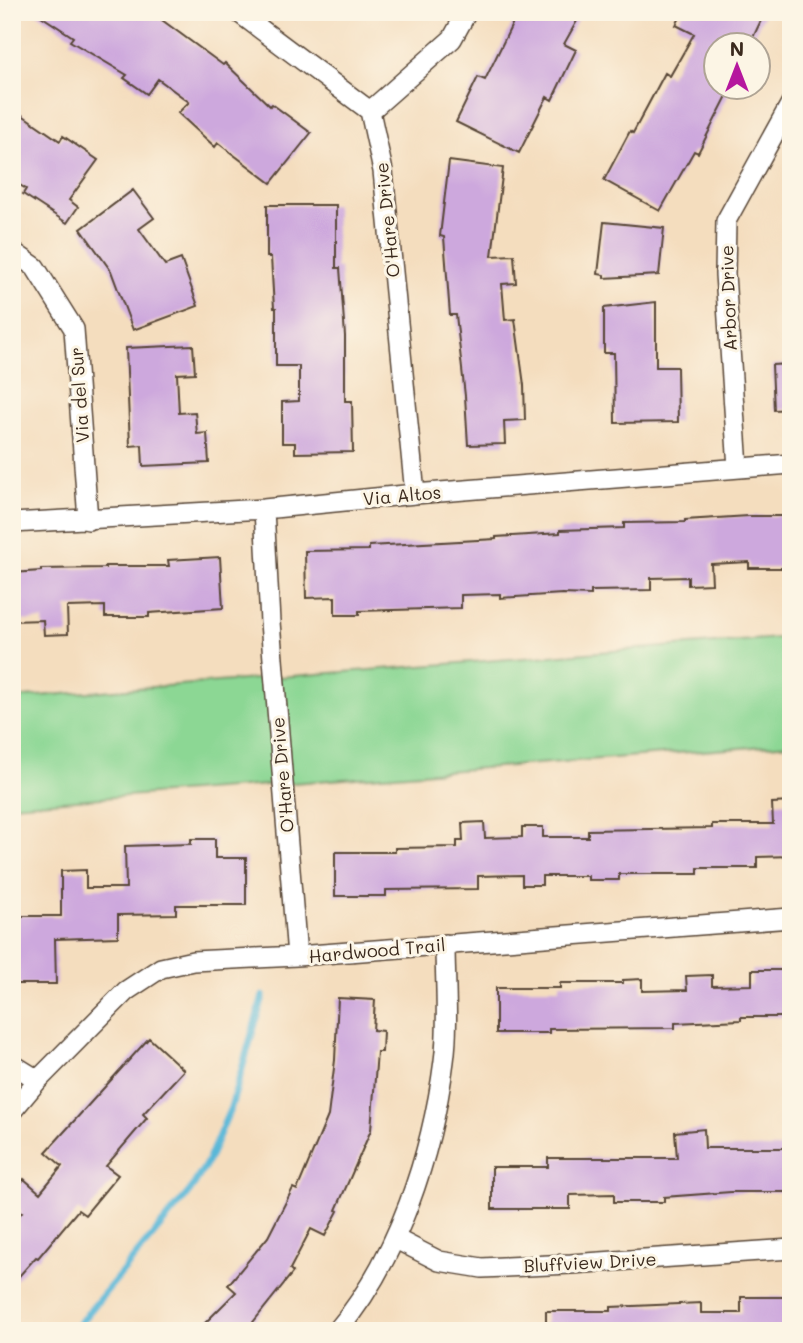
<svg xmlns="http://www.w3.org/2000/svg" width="803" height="1343" font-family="Mali,sans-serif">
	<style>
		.green { fill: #8cd794; stroke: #648059; stroke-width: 2 }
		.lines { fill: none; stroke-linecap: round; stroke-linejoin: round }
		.stream { stroke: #59b7d8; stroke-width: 7 }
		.building { fill: #cda8dd }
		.street-casing { stroke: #574536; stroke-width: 22 }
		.street { stroke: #fff; stroke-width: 19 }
		.labels { text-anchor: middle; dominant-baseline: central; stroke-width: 6; stroke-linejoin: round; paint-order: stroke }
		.street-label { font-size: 18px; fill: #3b2a1e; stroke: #fcf5e5 }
	</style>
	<rect width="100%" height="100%" fill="#fcf5e5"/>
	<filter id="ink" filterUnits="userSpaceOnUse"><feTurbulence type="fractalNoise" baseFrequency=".0143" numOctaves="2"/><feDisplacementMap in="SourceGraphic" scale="14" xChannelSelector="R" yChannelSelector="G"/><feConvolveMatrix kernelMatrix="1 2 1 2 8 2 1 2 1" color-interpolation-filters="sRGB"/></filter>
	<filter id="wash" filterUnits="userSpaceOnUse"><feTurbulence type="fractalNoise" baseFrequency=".00686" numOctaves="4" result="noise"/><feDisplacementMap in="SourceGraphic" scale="28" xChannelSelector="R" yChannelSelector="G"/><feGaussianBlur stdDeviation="1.57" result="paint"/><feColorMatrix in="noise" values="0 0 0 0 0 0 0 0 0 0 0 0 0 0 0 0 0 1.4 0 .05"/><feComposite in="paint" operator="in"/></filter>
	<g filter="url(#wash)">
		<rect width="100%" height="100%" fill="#f4ddbe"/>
		<path class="green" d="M791,637V744L12,805V698Z"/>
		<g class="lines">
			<path class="stream" d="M73,1331L190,1191L208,1161L231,1107L263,996"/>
		</g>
		<g id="blocks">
			<path class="building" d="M35,12H151L223,65L225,63L270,106L272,104L311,133L271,183L218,143L215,147L178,113L189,102L158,79L147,94L124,78L127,75L70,41L73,37Z
				M518,12H582L564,44L576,50L552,100L547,97L519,153L456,122L478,77L485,80Z
				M683,12H765L749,46H716V88H731L698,153L694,151L660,211L604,180L630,131L633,133L665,73L670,76L694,34L676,25Z
				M12,108L60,141L63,136L98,160L69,200L78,207L67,223L23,194L26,189L12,180Z
				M449,161L503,168L492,256L514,255L516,283L502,284L505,320L515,319L524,385L525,420L504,421L505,444L468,445L465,396L456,315H450L444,237L440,236Z
				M133,190L154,218L139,229L165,265L181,259L198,306L133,330L111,271L81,229Z
				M267,205H336V268H340L345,336V401H352L353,452L295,453V443H282V402L299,401V366H276V308H274L271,257H267Z
				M604,222L664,228L659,275L604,278V275L598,274Z
				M656,302V367H677L678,422L615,423L614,353H604V308Z
				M193,345L195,373L177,374L179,413L195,412L197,434L207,433L209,463L143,466L142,445L130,446L126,348Z
				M791,364V409L774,410L772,365Z
				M749,516H791V568H749V562L711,564L712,584L688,585V577L651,578V590L591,591V595L562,594L500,598V594L461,595V608L359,611V615H335V597L306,598L305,551L369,550V546L496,539V537L560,533V530L624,528V523L685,522V520Z
				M220,557L223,608L149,613V617H105V606L67,607L68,634L44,635L43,620L12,621V573L41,571V569L105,568V566H169L168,560Z
				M791,802V856L757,857V868H698V874H619V880H588V876H542V885H522V875L478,876V889L386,890V896H335V852H395V848L457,847V841H463L462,823L484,822L485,838L522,837V827H543V837H588V830L712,828V824H773L772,803Z
				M191,839H215V858H246V905H176V914L118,915V937L55,939L56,984H12V916H61V871L86,870V888H126L125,846L191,844Z
				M752,970H791V1017H741V1020L675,1023V1028L549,1029V1033H496V988H560V983H623V980L642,979V991L687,990L686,976L712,975V986L752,985Z
				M338,998L375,1000L373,1030L383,1031L382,1052H377L371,1130L336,1210L338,1211L325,1236L311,1229L290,1269L293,1272L246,1331H197L236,1292L228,1285L268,1237L293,1188L297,1190L328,1116L335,1060Z
				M149,1038L184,1070L143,1114L147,1118L106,1166L118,1175L85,1215L78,1210L38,1258L36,1257L12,1284V1224L22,1212L12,1204V1193L24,1179L40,1193L62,1166L46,1152Z
				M704,1129L705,1148H791V1192H731L664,1197V1202H614V1194L570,1195V1209H492V1167H548V1158H677L675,1132Z
				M741,1297H791V1331H546V1311H611V1307L701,1303V1313H741Z"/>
		</g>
	</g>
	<g filter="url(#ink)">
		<use href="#blocks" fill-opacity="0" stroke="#574536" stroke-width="2"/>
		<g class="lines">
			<g class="street-casing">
				<path id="street" d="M238,12L370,111L383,171L415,494
					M370,111L452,39L467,12
					M12,251L35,267L74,329L88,520
					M738,468L725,274L726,221L791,103
					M264,509L270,622L297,956
					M12,523L264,509L415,494L791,464
					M12,1064L38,1080
					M12,1111L38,1080L126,991L161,968L193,961L297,956L791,918
					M396,1239L439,1261L482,1268L571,1264L791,1249
					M337,1331C398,1259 432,1154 444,1061C449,1026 445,981 445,944"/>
			</g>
			<use href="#street" class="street"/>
		</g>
	</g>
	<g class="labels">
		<g class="street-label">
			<text transform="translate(387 220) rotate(-96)">O'Hare Drive</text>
			<text transform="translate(728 298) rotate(-92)">Arbor Drive</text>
			<text transform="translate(79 395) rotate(-94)">Via del Sur</text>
			<text transform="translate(402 495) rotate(-5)">Via Altos</text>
			<text transform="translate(282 775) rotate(-95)">O'Hare Drive</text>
			<text transform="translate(377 950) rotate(-5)">Hardwood Trail</text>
			<text transform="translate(590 1262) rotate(-3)">Bluffview Drive</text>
		</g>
	</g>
	<rect width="803" height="1343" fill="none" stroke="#fcf5e5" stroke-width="42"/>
	<g transform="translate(737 66)"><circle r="33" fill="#fcf5e5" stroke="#afa495" stroke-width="2"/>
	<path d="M0-5L12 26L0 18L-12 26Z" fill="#b5179e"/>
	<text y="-10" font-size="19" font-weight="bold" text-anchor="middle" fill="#3b2a1e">N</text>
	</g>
</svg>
